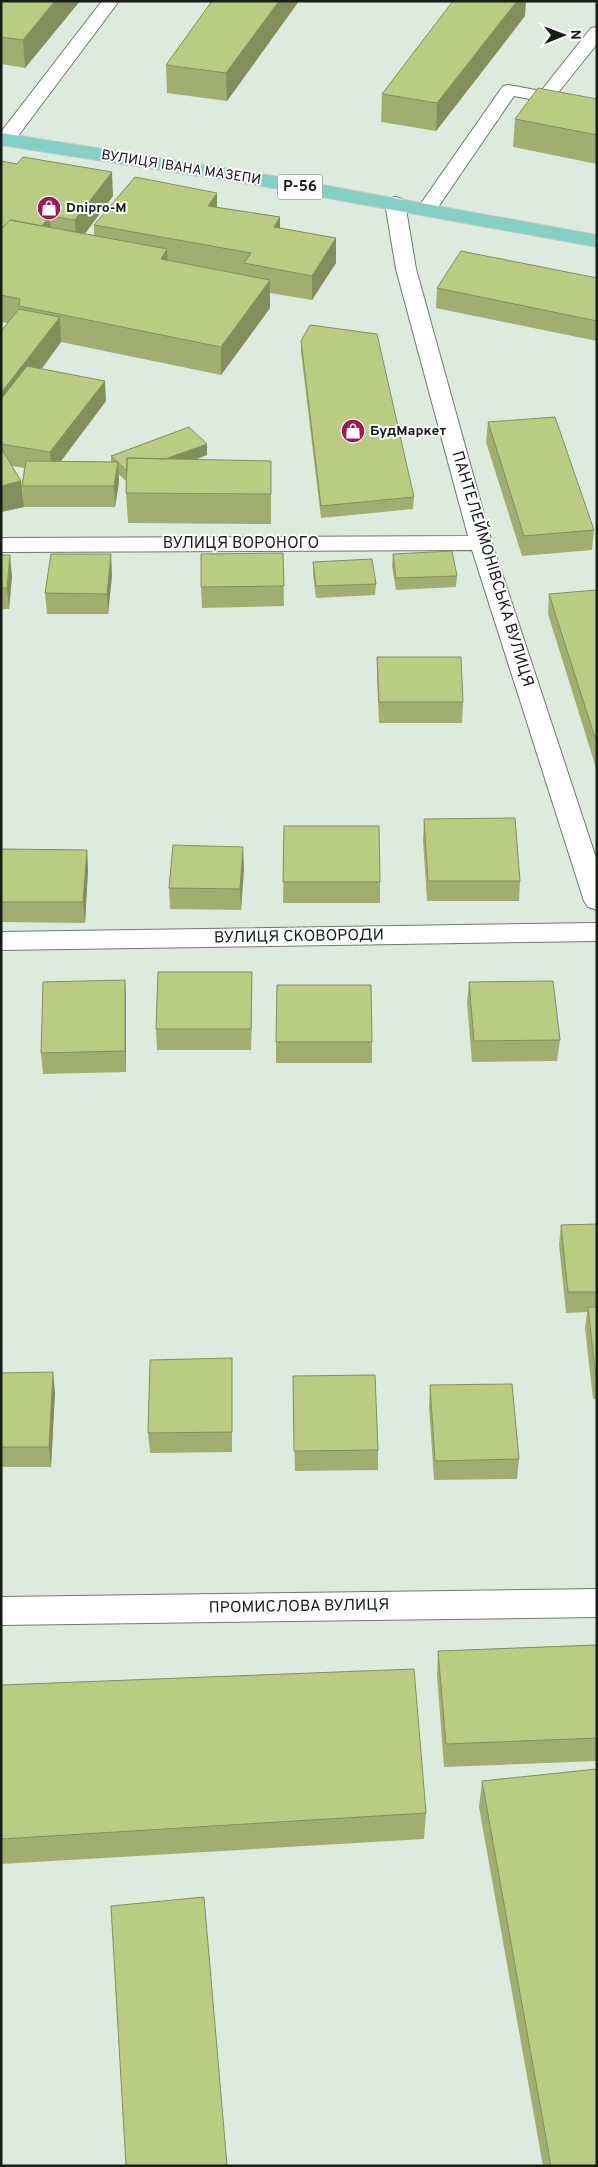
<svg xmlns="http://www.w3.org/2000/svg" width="598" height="2167" font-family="Overpass,sans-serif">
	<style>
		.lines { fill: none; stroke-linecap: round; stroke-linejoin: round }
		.minor-casing { stroke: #6e7a70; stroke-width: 2 }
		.major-casing { stroke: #c7c9c8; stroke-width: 2 }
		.minor { fill: #fff; fill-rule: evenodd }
		.major { fill: #82d1c4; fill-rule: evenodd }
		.wall { fill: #a0af70 }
		.shaded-wall { fill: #828f5b }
		.building { fill: #bacc82; stroke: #828f5b }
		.labels { text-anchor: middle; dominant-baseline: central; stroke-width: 4; stroke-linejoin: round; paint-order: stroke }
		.far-street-label { font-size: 14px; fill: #171c18; stroke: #fff }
		.far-poi-label { font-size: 14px; font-weight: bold; fill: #171c18; stroke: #fff; text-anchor: start }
		.shield { fill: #fff; stroke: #5d605d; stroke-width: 1 }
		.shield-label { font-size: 15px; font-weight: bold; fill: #171c18 }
		.street-label { font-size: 16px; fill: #171c18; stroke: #fff }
	</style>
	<rect width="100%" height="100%" fill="#ddebdf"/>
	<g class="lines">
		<g class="minor-casing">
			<path id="minor" d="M102,1H119L12,144L1,145V132Z
				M597,27V44L557,94L597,101V112L514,96L434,213L427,215L420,213L417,209L503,86L509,85L541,91L591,28Z
				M395,197L402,199L405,203L416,269L492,543L597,861V910L588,907L584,901L472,550L1,552V538L468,536L396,269L385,203L388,199Z
				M597,923V941L1,950V932Z
				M597,1589V1617L1,1625V1597Z"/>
		</g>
		<g class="major-casing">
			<path id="major" d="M1,133L256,173L597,235V247L256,185L1,145Z"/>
		</g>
		<use href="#minor" class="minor"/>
		<use href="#major" class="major"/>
	</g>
	<path class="wall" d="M1,1H80L25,68L1,64Z
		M299,1L227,101L167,93L166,65Z
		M525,16L436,131L381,122L382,94Z
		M597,99V164L513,147L515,119Z
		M1,161L17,164L113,196L85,234L94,235V225L217,207L280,217V228L336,238V263L312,300L270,293V308L221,375L61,342L42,369L106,401L61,461L111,462V456L207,455L195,460L271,461V524L128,523L126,493V481L118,474L119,482L115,507H24L22,486L24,468L12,466L21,481L24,507L1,512V331L8,323L1,322Z
		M597,278V341L436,308L437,288Z
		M301,341L414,497L413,509L321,518L301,352Z
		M488,422L594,530L592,550L522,556L486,442Z
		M283,553L284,606L202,608L201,587Z
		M393,554L457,576L456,587L396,590L392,566Z
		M1,555L12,576L9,609H1Z
		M313,562L376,584L375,595L316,598L313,574Z
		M112,575L108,614H47L45,593Z
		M597,590V771L548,614L549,594Z
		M377,657L463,702L462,723H379L377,678Z
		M424,819L520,881L519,901H427L423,840Z
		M284,826L380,882V903H283Z
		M1,849L87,850L88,870L85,923L1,922Z
		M244,868L241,910L170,909L169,888Z
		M252,972L251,1050H157L156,1029Z
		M125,980L126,1000V1072L43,1074L41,1053Z
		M469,982L560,1040L557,1061L472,1062L467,1003Z
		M276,1042H372V1063H276Z
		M597,1224V1399H593L585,1328L587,1312L566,1313L559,1245L561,1225Z
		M1,1373L55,1392L51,1467H1Z
		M232,1379V1452L150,1453L148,1433Z
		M430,1385L519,1459L517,1479L434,1480L429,1406Z
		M293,1397L378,1450V1470L295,1471Z
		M597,1645V1761L444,1767L437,1675L438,1651Z
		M1,1685L426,1813L424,1839L1,1864Z
		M482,1781L597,2166H543L479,1807Z"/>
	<path class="shaded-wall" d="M55,1H80L25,68L23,40Z
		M279,1H299L227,101L226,73Z
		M517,1H526L525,16L436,131L437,103Z
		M112,172L113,196L76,245L75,220Z
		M217,193V217L208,206Z
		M50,216L51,240L40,228Z
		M280,217V242L274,227Z
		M336,238V263L312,300V276Z
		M167,249L168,276L161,259Z
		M270,280V308L221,375V347Z
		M60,317L61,342L1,422V393Z
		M105,381L106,401L52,473L50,452Z
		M207,444V455L129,484V472Z
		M118,462L119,482L115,507L114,486Z
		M21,481L24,507L1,512V486Z
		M111,554L112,575L108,614L107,594Z
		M10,555L12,576L9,609L7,588Z
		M243,847L244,868L241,910L240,889Z
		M87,850L88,870L85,923L83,902Z
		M252,972V992L251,1050V1029Z
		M125,980L126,1000V1072L125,1051Z
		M53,1372L55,1392L51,1467L49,1447Z"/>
	<path class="building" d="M1,1H55L23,40L1,37Z
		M212,1H279L226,73L166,65Z
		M453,1H517L437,103L382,94Z
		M538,88L597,99V135L515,119Z
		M23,157L112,172L75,220L50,216L42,226L10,220L3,227H1V161L17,164Z
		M135,177L217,193L208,206L280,217L274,227L336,238L312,276L244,263L251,253L94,225Z
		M10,220L167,249L161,259L270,280L221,347L19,306L20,299L1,295V227H3Z
		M461,251L597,278V321L437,288Z
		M19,309L60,317L1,393V331Z
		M310,325L377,334L414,497L321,506L301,341Z
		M27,366L105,381L50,452L1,444V399Z
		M555,417L594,530L524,536L488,422Z
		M189,427L207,444L165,459L127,458V471L111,456Z
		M1,448L21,481L1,486Z
		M127,458L271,461V494L126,493Z
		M26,461L118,462L114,486H22Z
		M452,551L457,576L396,578L393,554Z
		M283,553L284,586L201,587V554Z
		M51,554H111L107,594L45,593Z
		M1,555H10L7,588H1Z
		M372,559L376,584L316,586L313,562Z
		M597,590V744L549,594Z
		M377,657H461L463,702H379Z
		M515,818L520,881H428L424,819Z
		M284,826H379L380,882H283Z
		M173,845L243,847L240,889L169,888Z
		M1,849L87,850L83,902H1Z
		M158,972H252L251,1029H156Z
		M125,980V1051L41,1053L43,982Z
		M553,981L560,1040L474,1041L469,982Z
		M277,985H371L372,1042H276Z
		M597,1224V1292H568L561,1225Z
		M588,1307H597V1379H596Z
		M232,1358V1432L148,1433L150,1360Z
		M53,1372L49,1447H1V1373Z
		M375,1375L378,1450L294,1451L293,1376Z
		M512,1384L519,1459L435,1461L430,1385Z
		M597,1645V1738L446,1744L438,1651Z
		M414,1669L426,1813L1,1839V1685Z
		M597,1769V2166H551L482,1781Z
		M204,1897L227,2165L216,2166H126L111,1906Z"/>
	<defs>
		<g id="shop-disc" transform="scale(1.25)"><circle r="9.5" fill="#a31356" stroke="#fff"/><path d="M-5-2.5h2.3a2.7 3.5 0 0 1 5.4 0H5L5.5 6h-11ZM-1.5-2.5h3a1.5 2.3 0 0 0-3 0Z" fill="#fff"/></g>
	</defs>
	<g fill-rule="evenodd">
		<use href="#shop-disc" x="49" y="208"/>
		<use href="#shop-disc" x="353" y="431"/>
	</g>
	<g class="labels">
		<g class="far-street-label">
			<text transform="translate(181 168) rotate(9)">ВУЛИЦЯ ІВАНА МАЗЕПИ</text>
		</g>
		<g class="far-poi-label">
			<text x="66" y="208">Dnipro-M</text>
			<text x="370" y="431">БудМаркет</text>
		</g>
		<rect class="shield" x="277.5" y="174.5" width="45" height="25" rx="4"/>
		<g class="shield-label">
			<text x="300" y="187">Р-56</text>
		</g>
		<g class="street-label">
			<text x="241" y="544">ВУЛИЦЯ ВОРОНОГО</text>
			<text transform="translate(492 569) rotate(73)">ПАНТЕЛЕЙМОНІВСЬКА ВУЛИЦЯ</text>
			<text transform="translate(299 937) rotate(-1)">ВУЛИЦЯ СКОВОРОДИ</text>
			<text transform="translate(299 1607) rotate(-1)">ПРОМИСЛОВА ВУЛИЦЯ</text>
		</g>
	</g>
	<rect width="598" height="2167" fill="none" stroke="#171c18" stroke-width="5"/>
	<g transform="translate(563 35) rotate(89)" stroke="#ffffff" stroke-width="4" paint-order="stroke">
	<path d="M0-4L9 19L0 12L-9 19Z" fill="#171c18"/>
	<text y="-8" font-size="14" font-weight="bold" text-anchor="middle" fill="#171c18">N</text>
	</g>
</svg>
